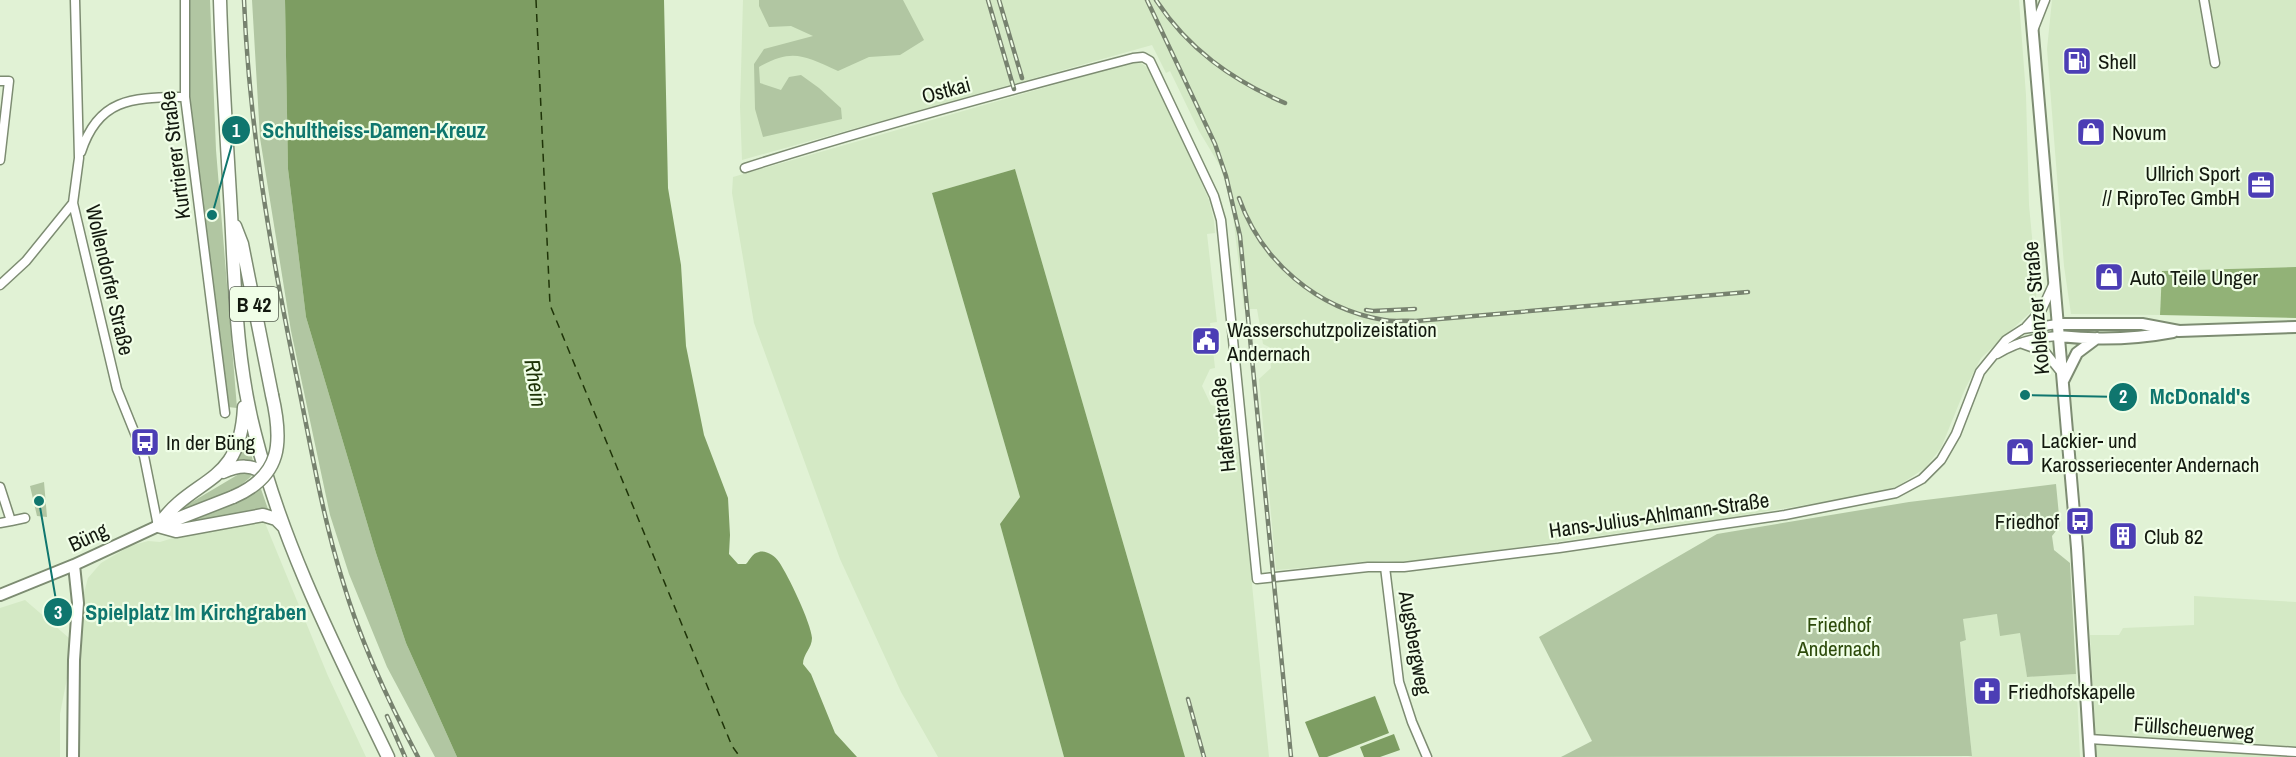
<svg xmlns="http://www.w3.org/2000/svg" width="2296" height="757" font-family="'Archivo Narrow',sans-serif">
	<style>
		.built { fill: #d4e9c5 }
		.green { fill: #b1c6a2 }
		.forest { fill: #92b277 }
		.water { fill: #7d9d62 }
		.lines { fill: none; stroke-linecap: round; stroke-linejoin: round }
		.ferry { stroke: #1f3408; stroke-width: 1.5; stroke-dasharray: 8 6; stroke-linecap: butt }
		.minor-casing { stroke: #7d8c72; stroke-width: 11 }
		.tertiary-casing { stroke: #7d8c72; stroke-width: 14 }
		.primary-casing { stroke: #7d8c72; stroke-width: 15 }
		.minor { stroke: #fff; stroke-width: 8 }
		.tertiary { stroke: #fff; stroke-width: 10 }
		.primary { stroke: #fff; stroke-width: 12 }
		.rail-casing { stroke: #77826f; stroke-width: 4.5 }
		.rail { stroke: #f0fee7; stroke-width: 2; stroke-dasharray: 7; stroke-linecap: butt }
		.primary-bridge-casing { stroke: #7d8c72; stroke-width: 15; stroke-linecap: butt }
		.primary-bridge { stroke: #fff; stroke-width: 12 }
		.labels { text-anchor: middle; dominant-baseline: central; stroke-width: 4.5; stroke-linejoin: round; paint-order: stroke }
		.shield { fill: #f0fee7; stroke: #555e50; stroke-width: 1.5 }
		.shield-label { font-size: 20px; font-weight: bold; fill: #13190f }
		.poi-label { font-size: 21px; fill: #13190f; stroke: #f0fee7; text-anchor: start }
		.street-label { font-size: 21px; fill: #13190f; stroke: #f0fee7 }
		.park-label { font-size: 21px; fill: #2d4b0b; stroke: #f0fee7 }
		.water-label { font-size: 22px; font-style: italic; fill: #1f3408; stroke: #f0fee7 }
		.leader { fill: none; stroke: #0f766e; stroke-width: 2 }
		.callout-dot { fill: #0f766e; stroke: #f0fee7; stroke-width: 2 }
		.mark-label { font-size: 18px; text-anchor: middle; font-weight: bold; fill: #fff }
		.callout-label { font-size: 22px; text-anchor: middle; font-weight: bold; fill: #0f766e; stroke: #f0fee7; stroke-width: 4.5; stroke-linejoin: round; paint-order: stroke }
	</style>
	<rect width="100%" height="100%" fill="#e1f2d5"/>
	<path class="built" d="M743,0H2019L2026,95L2029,205L2037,290L2034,309L1981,358L1965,389L1941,448L1925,468L1898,486L1882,492L1739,516L1408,563L1386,561L1276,570L1259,379L1271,368L1269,347L1263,344L1257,309H1244L1234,224L1230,199L1220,166L1199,131L1170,71L1166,73L1152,45L742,160L740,107Z
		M2052,0H2296V267L2162,271L2160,315L2071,314L2064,266L2047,49Z
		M1134,62L1141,63L1149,69L1198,175L1209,200L1214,221L1215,233L1207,234L1217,322L1210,323L1215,368L1210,369L1202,386L1211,405L1218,407L1232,453L1239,452L1269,757H1185L1015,169L932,193L1020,497L1000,524L1064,757H938L901,692L840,559L754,323L732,193L733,177Z
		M259,521L265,523L328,676L366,757H78L79,611L88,578L101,563L130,546L148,541L160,542L186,534Z
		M2194,596L2296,602V757H2097L2090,635H2119L2123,628L2194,625Z
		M25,600L69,638L70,663L60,714V757H0V608Z
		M1997,614L2020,633L2027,677L2076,674L2080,757H1968L1972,756L1960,641L1966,640L1962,619Z"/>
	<path class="green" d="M188,0H210L216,150L237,408L228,407L188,94Z
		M252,0H285L288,169L306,317L376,553L406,643L457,757H435L387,667L349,574L330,515L291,331L260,138Z
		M759,0H903L924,40L900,55L869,57L838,71C804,56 793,48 759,67L760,83L781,90L789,77L801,75L819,88L841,108L842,119L763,137L755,109L754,64L764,49L813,36L791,26L769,27L759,6Z
		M246,433L254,465L234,464L239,455Z
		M239,474H253C236,494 196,506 172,517L170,515Z
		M44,482L47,517L37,516L30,486Z
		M2056,484L2060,526L2052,536L2054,550L2070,563L2076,674L2027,677L2020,633L2000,636L1997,614L1963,619L1966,640L1960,642L1972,756L1561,757L1592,741L1539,637L1717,534L1909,502Z
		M261,489L269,512L216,517L178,527L176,524Z"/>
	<path class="forest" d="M2296,267V318L2160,315L2162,271Z"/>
	<path class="water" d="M285,0H664L668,188L681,265L686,346L704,435L728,498L730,535L729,554L738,564H746C750,560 752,553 759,552C766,550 775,556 779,562C788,575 811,623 812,638C812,648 803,654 803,664L811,674L835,733L857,757H457L406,643L376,553L306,317L288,169Z
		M1015,169L1185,757H1064L1000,524L1020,497L932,193Z
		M1375,696L1389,733L1327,757H1319L1305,722Z
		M1394,734L1400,750L1380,757H1364L1360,747Z"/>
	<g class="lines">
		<path class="ferry" d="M536,0L550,305L732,746L740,757"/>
		<g class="minor-casing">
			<path id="minor" d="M75,0L79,158L73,203L117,389L144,456L158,526
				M185,0V97L225,413
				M2204,0L2215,63
				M2034,28L2045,0
				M0,81H9L0,160
				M81,152C99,96 135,98 185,97
				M745,168C873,127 1003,92 1133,58L1143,57L1150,61L1214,196L1221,220L1257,579L1368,567H1404L1559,548L1785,515L1896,493L1922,479L1941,460L1956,434L1980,372L2006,340L2023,329L2057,324
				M0,285L26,261L73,203
				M2026,327L2042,309L2053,285
				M2020,343L2045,352L2061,372
				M1997,354C2017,342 2035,337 2058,336
				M0,487L11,521L0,523
				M11,521L25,518
				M1385,567L1399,682L1412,722L1427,757
				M2089,739L2296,752"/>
		</g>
		<g class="tertiary-casing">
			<path id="tertiary" d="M2030,0L2077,548L2090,757
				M2057,324H2142L2179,331L2296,327
				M2058,336C2095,340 2136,339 2173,332
				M2063,381L2077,353L2097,338
				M0,595L74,565L158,526
				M73,757L74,660L78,603L74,565"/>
		</g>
		<g class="primary-casing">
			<path id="primary" d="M220,0C222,71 227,142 231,213C235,288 236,361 255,434C283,547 338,653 388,757
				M235,226L242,244L272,395
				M223,472C239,465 251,464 265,474
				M158,526C194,474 240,488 244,407
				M158,526L176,531L263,515L276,519L283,526
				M159,526L233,497"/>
		</g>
		<use href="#minor" class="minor"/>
		<use href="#tertiary" class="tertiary"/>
		<use href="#primary" class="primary"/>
		<g class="rail-casing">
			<path id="rail" d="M244,0C249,125 270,247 295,369C310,440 321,512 343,582C361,643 388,701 418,757
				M988,0L1014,89
				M999,0L1022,78
				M1147,0L1215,144L1226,176L1240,236L1291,757
				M1156,0C1188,49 1232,80 1285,103
				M1239,198C1261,261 1317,309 1384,320C1394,322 1405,320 1416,321L1748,292
				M1366,310L1373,311L1415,309
				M1188,699L1204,757
				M387,716L405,757"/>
		</g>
		<use href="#rail" class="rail"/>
		<g class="primary-bridge-casing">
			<path id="primary-bridge" d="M233,497C282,476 283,442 272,395"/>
		</g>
		<use href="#primary-bridge" class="primary-bridge"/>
	</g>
	<defs>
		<g id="fuel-square" transform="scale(1.5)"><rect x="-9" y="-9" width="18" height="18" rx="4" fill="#4c3eb5" stroke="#f0fee7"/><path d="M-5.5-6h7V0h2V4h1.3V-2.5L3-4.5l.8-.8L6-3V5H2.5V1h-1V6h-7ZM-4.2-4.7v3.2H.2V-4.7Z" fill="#fff"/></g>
		<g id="shop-square" transform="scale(1.5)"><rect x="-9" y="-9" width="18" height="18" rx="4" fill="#4c3eb5" stroke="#f0fee7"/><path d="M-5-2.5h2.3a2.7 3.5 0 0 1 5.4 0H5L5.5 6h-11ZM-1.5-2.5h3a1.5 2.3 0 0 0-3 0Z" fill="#fff"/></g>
		<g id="office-square" transform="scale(1.5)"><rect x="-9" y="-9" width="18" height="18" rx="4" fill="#4c3eb5" stroke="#f0fee7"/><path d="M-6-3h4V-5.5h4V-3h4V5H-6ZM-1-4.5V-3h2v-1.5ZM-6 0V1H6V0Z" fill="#fff"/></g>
		<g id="civic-square" transform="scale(1.5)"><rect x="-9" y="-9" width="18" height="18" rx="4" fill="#4c3eb5" stroke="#f0fee7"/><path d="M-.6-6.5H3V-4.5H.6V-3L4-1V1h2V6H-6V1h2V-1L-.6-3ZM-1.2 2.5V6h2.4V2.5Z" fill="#fff"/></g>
		<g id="bus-square" transform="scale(1.5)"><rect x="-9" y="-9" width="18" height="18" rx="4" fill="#4c3eb5" stroke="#f0fee7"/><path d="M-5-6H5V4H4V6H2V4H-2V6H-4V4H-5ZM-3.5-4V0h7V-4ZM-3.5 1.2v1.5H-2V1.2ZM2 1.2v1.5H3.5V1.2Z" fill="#fff"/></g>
		<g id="building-square" transform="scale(1.5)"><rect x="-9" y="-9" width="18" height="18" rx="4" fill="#4c3eb5" stroke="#f0fee7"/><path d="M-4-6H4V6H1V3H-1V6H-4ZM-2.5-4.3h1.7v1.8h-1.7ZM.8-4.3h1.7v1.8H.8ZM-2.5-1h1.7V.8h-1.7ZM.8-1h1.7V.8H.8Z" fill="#fff"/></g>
		<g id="church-square" transform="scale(1.5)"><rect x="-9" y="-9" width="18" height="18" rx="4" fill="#4c3eb5" stroke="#f0fee7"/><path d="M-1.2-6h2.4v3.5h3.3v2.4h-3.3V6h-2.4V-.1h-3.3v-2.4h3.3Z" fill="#fff"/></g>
	</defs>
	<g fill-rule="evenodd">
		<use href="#fuel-square" x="2077" y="61"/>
		<use href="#shop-square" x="2091" y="132"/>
		<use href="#office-square" x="2261" y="185"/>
		<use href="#shop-square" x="2109" y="277"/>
		<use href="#civic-square" x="1206" y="341"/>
		<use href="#bus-square" x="145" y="442"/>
		<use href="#shop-square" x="2020" y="452"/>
		<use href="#bus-square" x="2080" y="521"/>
		<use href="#building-square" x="2123" y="536"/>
		<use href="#church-square" x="1987" y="691"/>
	</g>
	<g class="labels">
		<rect class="shield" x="230" y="287" width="48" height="34" rx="4.5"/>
		<g class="shield-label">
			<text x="254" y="304">B 42</text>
		</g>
		<g class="poi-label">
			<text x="2098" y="61">Shell</text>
			<text x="2112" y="132">Novum</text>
			<text x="2240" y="173" text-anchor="end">Ullrich Sport<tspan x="2240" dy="24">// RiproTec GmbH</tspan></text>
			<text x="2130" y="277">Auto Teile Unger</text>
			<text x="1227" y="329">Wasserschutzpolizeistation<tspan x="1227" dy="24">Andernach</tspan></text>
			<text x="2041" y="440">Lackier- und<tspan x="2041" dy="24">Karosseriecenter Andernach</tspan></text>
			<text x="166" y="442">In der Büng</text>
			<text x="2059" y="521" text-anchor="end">Friedhof</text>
			<text x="2144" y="536">Club 82</text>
			<text x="2008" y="691">Friedhofskapelle</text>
		</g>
		<g class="street-label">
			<text transform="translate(946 90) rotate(-15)">Ostkai</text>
			<text transform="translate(175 155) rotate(-97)">Kurtrierer Straße</text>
			<text transform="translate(110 280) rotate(77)">Wollendorfer Straße</text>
			<text transform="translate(2036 308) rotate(-95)">Koblenzer Straße</text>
			<text transform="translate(1223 425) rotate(-96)">Hafenstraße</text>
			<text transform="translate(1659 515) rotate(-8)">Hans-Julius-Ahlmann-Straße</text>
			<text transform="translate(88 537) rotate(-25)">Büng</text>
			<text transform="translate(1415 643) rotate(80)">Augsbergweg</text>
			<text transform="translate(2194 728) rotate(4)">Füllscheuerweg</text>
		</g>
		<g class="park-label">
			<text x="1839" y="624">Friedhof<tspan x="1839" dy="24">Andernach</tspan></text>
		</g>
		<g class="water-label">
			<text transform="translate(536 383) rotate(81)">Rhein</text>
		</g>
	</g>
	<path class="leader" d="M212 215L236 130M2025 395L2123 397M39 501L58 612"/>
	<g class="callout-dot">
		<circle cx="212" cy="215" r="6"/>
		<circle cx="2025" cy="395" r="6"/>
		<circle cx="39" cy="501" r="6"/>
		<circle cx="236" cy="130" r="15"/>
		<circle cx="2123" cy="397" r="15"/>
		<circle cx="58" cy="612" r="15"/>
	</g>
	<g class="mark-label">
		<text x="236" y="137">1</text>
		<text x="2123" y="403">2</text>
		<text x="58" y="619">3</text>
	</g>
	<g class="callout-label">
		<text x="374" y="138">Schultheiss-Damen-Kreuz</text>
		<text x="2200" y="404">McDonald's</text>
		<text x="196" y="620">Spielplatz Im Kirchgraben</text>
	</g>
</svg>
